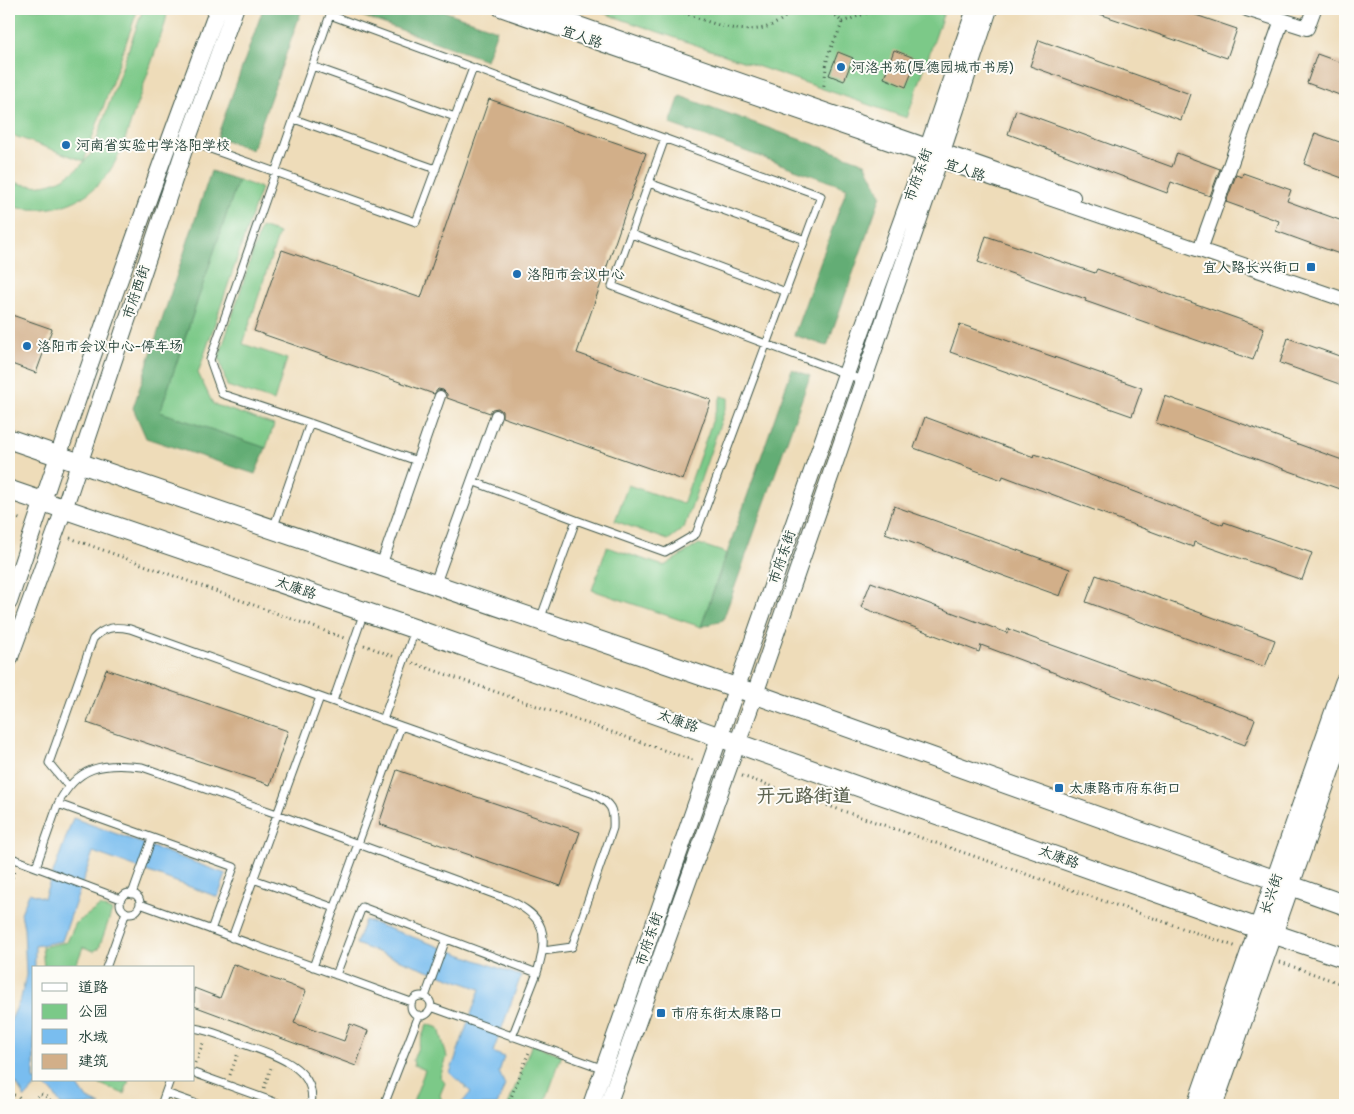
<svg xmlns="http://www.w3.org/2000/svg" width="1354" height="1114" font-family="Pangolin,'LXGW WenKai TC',sans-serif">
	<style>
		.green { fill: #7bc988; stroke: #4d835e }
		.forest { fill: #64ad74; stroke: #427554 }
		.water { fill: #79bdef; stroke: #4c7d92 }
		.building { fill: #d2af89 }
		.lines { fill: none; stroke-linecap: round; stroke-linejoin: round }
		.service-casing { stroke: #3e5548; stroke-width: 9 }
		.pedestrian-casing { stroke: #3e5548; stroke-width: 12 }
		.minor-casing { stroke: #3e5548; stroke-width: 16 }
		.tertiary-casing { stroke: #3e5548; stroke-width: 18 }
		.secondary-casing { stroke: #3e5548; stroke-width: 21 }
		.path { stroke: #3e5548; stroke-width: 3; stroke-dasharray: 1 4; stroke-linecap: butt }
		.service { stroke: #fff; stroke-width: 7 }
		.pedestrian { stroke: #fff; stroke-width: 10 }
		.minor { stroke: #fff; stroke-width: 14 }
		.tertiary { stroke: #fff; stroke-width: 16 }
		.secondary { stroke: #fff; stroke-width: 19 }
		.poi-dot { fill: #1f6fb2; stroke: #fdfcf7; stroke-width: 2 }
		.labels { text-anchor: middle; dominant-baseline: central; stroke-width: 4; stroke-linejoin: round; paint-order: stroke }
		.street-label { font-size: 14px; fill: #1f3d34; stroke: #fdfcf7 }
		.poi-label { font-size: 14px; fill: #1f3d34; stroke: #fdfcf7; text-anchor: start }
		.district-label { font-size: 19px; font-weight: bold; fill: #5e6552; stroke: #fdfcf7 }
	</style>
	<rect width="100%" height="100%" fill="#fdfcf7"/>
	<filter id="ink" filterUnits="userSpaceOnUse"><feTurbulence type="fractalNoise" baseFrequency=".02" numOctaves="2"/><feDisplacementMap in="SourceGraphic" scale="10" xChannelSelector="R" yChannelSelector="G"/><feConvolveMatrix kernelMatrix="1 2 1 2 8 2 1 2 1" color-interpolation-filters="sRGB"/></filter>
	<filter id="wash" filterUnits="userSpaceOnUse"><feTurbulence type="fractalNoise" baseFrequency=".0096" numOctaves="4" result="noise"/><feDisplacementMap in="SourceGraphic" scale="20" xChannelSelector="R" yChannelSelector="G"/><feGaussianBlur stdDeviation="1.12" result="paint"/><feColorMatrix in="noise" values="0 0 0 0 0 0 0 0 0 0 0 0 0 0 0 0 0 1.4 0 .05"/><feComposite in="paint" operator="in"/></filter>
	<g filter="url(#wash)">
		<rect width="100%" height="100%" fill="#eedcb9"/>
		<path class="green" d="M9,9H138L84,161L9,134Z
			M143,9H168L165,24C155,52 146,79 136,107C129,126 124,147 114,164C92,203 51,216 9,206V180C41,194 73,180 92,152Z
			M592,9H945L907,118Z
			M238,180L261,188L198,373L213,404L274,425L266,448L160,412Z
			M261,227L279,233L243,344L287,359L274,401L227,386L219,357Z
			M721,396L729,398L684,528L668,540L615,521L628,485L683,504Z
			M699,544L726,553L701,627L592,590L607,547L664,566Z
			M100,906L112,911L99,948L94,951L83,947L75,968H44L42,947L67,942L76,923Z
			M427,1024L439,1028L447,1057L440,1077L445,1083L440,1095L443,1105H412L425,1070L414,1065L413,1060Z
			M532,1044L562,1055L544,1105H508Z
			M91,1080H129L124,1094Z"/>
		<path class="forest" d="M263,9H302L252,150L217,137Z
			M342,9H438L497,30L486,60Z
			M680,96L865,163L881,195L827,346L794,335L847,188L670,124Z
			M211,171L238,180L160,412L266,448L255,474L146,438L133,408Z
			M792,369L810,376L723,620L701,627Z"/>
		<path class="water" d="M73,818L226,874L218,897L93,852L62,941L35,946L34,1080H74L87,1099L101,1105H61C55,1096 50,1084 37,1085L25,1098L16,1083L9,1081V1024L21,998L26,975L24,928L21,913L29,893L44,898Z
			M365,920L521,976L493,1052L504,1057L499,1072L505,1085L497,1105H460L471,1092L450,1073L480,989L356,944Z"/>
		<g id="blocks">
			<path class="building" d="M1092,9H1178L1237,29L1227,58L1091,11Z
				M1039,40L1190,94L1181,120L1030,66Z
				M894,50L917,59L906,87L884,78Z
				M838,52L853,58L844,81L829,75Z
				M1317,54L1345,64V97L1307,83Z
				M489,99L646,153L577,353L711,400L683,480L502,417V411L498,408L492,409L490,413L447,398V394L443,390L438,389L434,394L254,331L282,250L421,298Z
				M1016,110L1172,167L1177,153L1220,169L1210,196L1171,182L1167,193L1008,134Z
				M1315,133L1345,144V179L1304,164Z
				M1243,173L1291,190L1287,201L1345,222V256L1276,231L1279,221L1226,202L1236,175L1242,177Z
				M986,236L1095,273L1097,269L1264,328L1253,360L1085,301L1086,299L978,262Z
				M9,314L52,329L36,373L9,363Z
				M960,324L1142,388L1132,416L950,352Z
				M1288,338L1345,358V386L1280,363Z
				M1165,396L1345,461V491L1156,423Z
				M925,417L1034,457L1035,454L1223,525L1224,522L1312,553L1302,580L1194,542L1193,547L1003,476L1002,480L914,448Z
				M894,506L1070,569L1060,596L885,533Z
				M1096,575L1275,640L1265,667L1086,602Z
				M871,582L1007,633L1008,629L1255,719L1245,745L981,645L979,652L861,607Z
				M106,669L288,731L270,785L87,723Z
				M397,770L580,832L561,886L379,824Z
				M233,964L306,991L294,1023L344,1041L350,1024L368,1031L356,1066L194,1006V988L220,998Z"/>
		</g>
	</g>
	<g filter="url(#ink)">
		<use href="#blocks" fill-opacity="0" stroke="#3e5548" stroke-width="1"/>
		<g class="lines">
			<g class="service-casing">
				<path id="service" d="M312,66L455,117
					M294,119L436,169
					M665,138L612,286L862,380
					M188,141L416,222L473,68
					M649,183L805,240
					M631,234L786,292
					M310,423L417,461
					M472,481L576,520
					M273,529L310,423L222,394L210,360L330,15L821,196L696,534L665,552L576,520L540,620
					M333,701L364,612
					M383,720L415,630
					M401,726L594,794C611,804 614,808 613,828L572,947L543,951
					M68,786L49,763L93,639C104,627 114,626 130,629L320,697
					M58,804C77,766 103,762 142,767L277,814L507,899C546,917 549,933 537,973
					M9,857L121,899
					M36,867L58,804L234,867L211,930
					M253,879L335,908
					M120 903a10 10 0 1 1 20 0a10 10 0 1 1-20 0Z
					M132,894L152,838
					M140,904L411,1002
					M232,938L320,697L401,726L313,967
					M106,968L126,912
					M336,975L362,907L537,973L512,1037
					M411 1006a10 10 0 1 1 20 0a10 10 0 1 1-20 0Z
					M425,997L446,939
					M431,1007L604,1069
					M194,1028C212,1031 229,1038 246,1045C273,1054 318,1068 311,1105
					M194,1073L283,1105
					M166,1093L200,1105
					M161,1105L170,1080
					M384,1105L419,1015"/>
			</g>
			<g class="pedestrian-casing">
				<path id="pedestrian" d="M381,566L440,396
					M435,584L496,415"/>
			</g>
			<g class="minor-casing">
				<path id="minor" d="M500,9L1345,300
					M536,9L1073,197
					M1247,9L1307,28L1314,9
					M1200,250L1282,20"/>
			</g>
			<g class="tertiary-casing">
				<path id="tertiary" d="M9,602C75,403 145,205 218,9
					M9,660L64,509L187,141L235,9
					M591,1105L846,374L925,156L975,9
					M608,1105L755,694L939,161L989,9"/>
			</g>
			<g class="secondary-casing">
				<path id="secondary" d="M9,439L755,694L1345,905
					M9,490L415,629L1268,932L1345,958
					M1197,1105L1345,682
					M1213,1105L1345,726"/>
			</g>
			<path class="path" d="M675,9C713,24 761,47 793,9
				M817,9L834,14L842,22C839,34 831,45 828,56C825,67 826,78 823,89
				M842,22L870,12L873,9
				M9,515L22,520
				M70,538L344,638
				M364,645L395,657
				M413,663L695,761
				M742,776L1237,947
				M9,887L15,869
				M1280,962L1345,985
				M195,1063L204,1041
				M230,1075L238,1053
				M264,1088L272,1065
				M9,1094L18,1096L26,1105
				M32,1105L39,1094C46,1095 50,1100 54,1105
				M508,1105L529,1052"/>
			<use href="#service" class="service"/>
			<use href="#pedestrian" class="pedestrian"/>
			<use href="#minor" class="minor"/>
			<use href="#tertiary" class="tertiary"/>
			<use href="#secondary" class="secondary"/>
		</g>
	</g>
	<g class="poi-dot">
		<circle cx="841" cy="67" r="5"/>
		<circle cx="66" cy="145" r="5"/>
		<rect x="1306" y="262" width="10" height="10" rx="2.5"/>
		<circle cx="517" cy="274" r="5"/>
		<circle cx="27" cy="346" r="5"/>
		<rect x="1054" y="783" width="10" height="10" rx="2.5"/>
		<rect x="656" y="1008" width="10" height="10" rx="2.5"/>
	</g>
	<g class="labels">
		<g class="street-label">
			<text transform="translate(582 37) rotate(19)">宜人路</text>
			<text transform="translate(965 170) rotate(19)">宜人路</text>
			<text transform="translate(918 175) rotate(-70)">市府东街</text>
			<text transform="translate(136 292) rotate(-71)">市府西街</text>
			<text transform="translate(782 557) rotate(-71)">市府东街</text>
			<text transform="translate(296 588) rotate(19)">太康路</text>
			<text transform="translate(678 721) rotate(19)">太康路</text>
			<text transform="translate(1059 857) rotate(20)">太康路</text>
			<text transform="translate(1271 894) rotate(-71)">长兴街</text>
			<text transform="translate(649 939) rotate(-71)">市府东街</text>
		</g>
		<g class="poi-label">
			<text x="851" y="67">河洛书苑(厚德园城市书房)</text>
			<text x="76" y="145">河南省实验中学洛阳学校</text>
			<text x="1301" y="267" text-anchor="end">宜人路长兴街口</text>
			<text x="527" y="274">洛阳市会议中心</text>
			<text x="37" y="346">洛阳市会议中心-停车场</text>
			<text x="1069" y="788">太康路市府东街口</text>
			<text x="671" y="1013">市府东街太康路口</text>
		</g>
		<g class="district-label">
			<text x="804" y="796">开元路街道</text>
		</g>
	</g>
	<rect width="1354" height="1114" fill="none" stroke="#fdfcf7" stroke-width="30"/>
	<rect x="32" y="966" width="162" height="115" fill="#fdfcf7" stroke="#a4b0a9"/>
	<rect x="42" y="983" width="25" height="8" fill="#ffffff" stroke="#a4b0a9"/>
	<text x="78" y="992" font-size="15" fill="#1f3d34">道路</text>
	<rect x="42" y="1004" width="25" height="15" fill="#7bc988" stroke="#a4b0a9"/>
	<text x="78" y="1016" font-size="15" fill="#1f3d34">公园</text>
	<rect x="42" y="1029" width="25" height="15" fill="#79bdef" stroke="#a4b0a9"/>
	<text x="78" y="1042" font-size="15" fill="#1f3d34">水域</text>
	<rect x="42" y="1054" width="25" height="15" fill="#d2af89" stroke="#a4b0a9"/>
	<text x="78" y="1066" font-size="15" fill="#1f3d34">建筑</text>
</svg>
